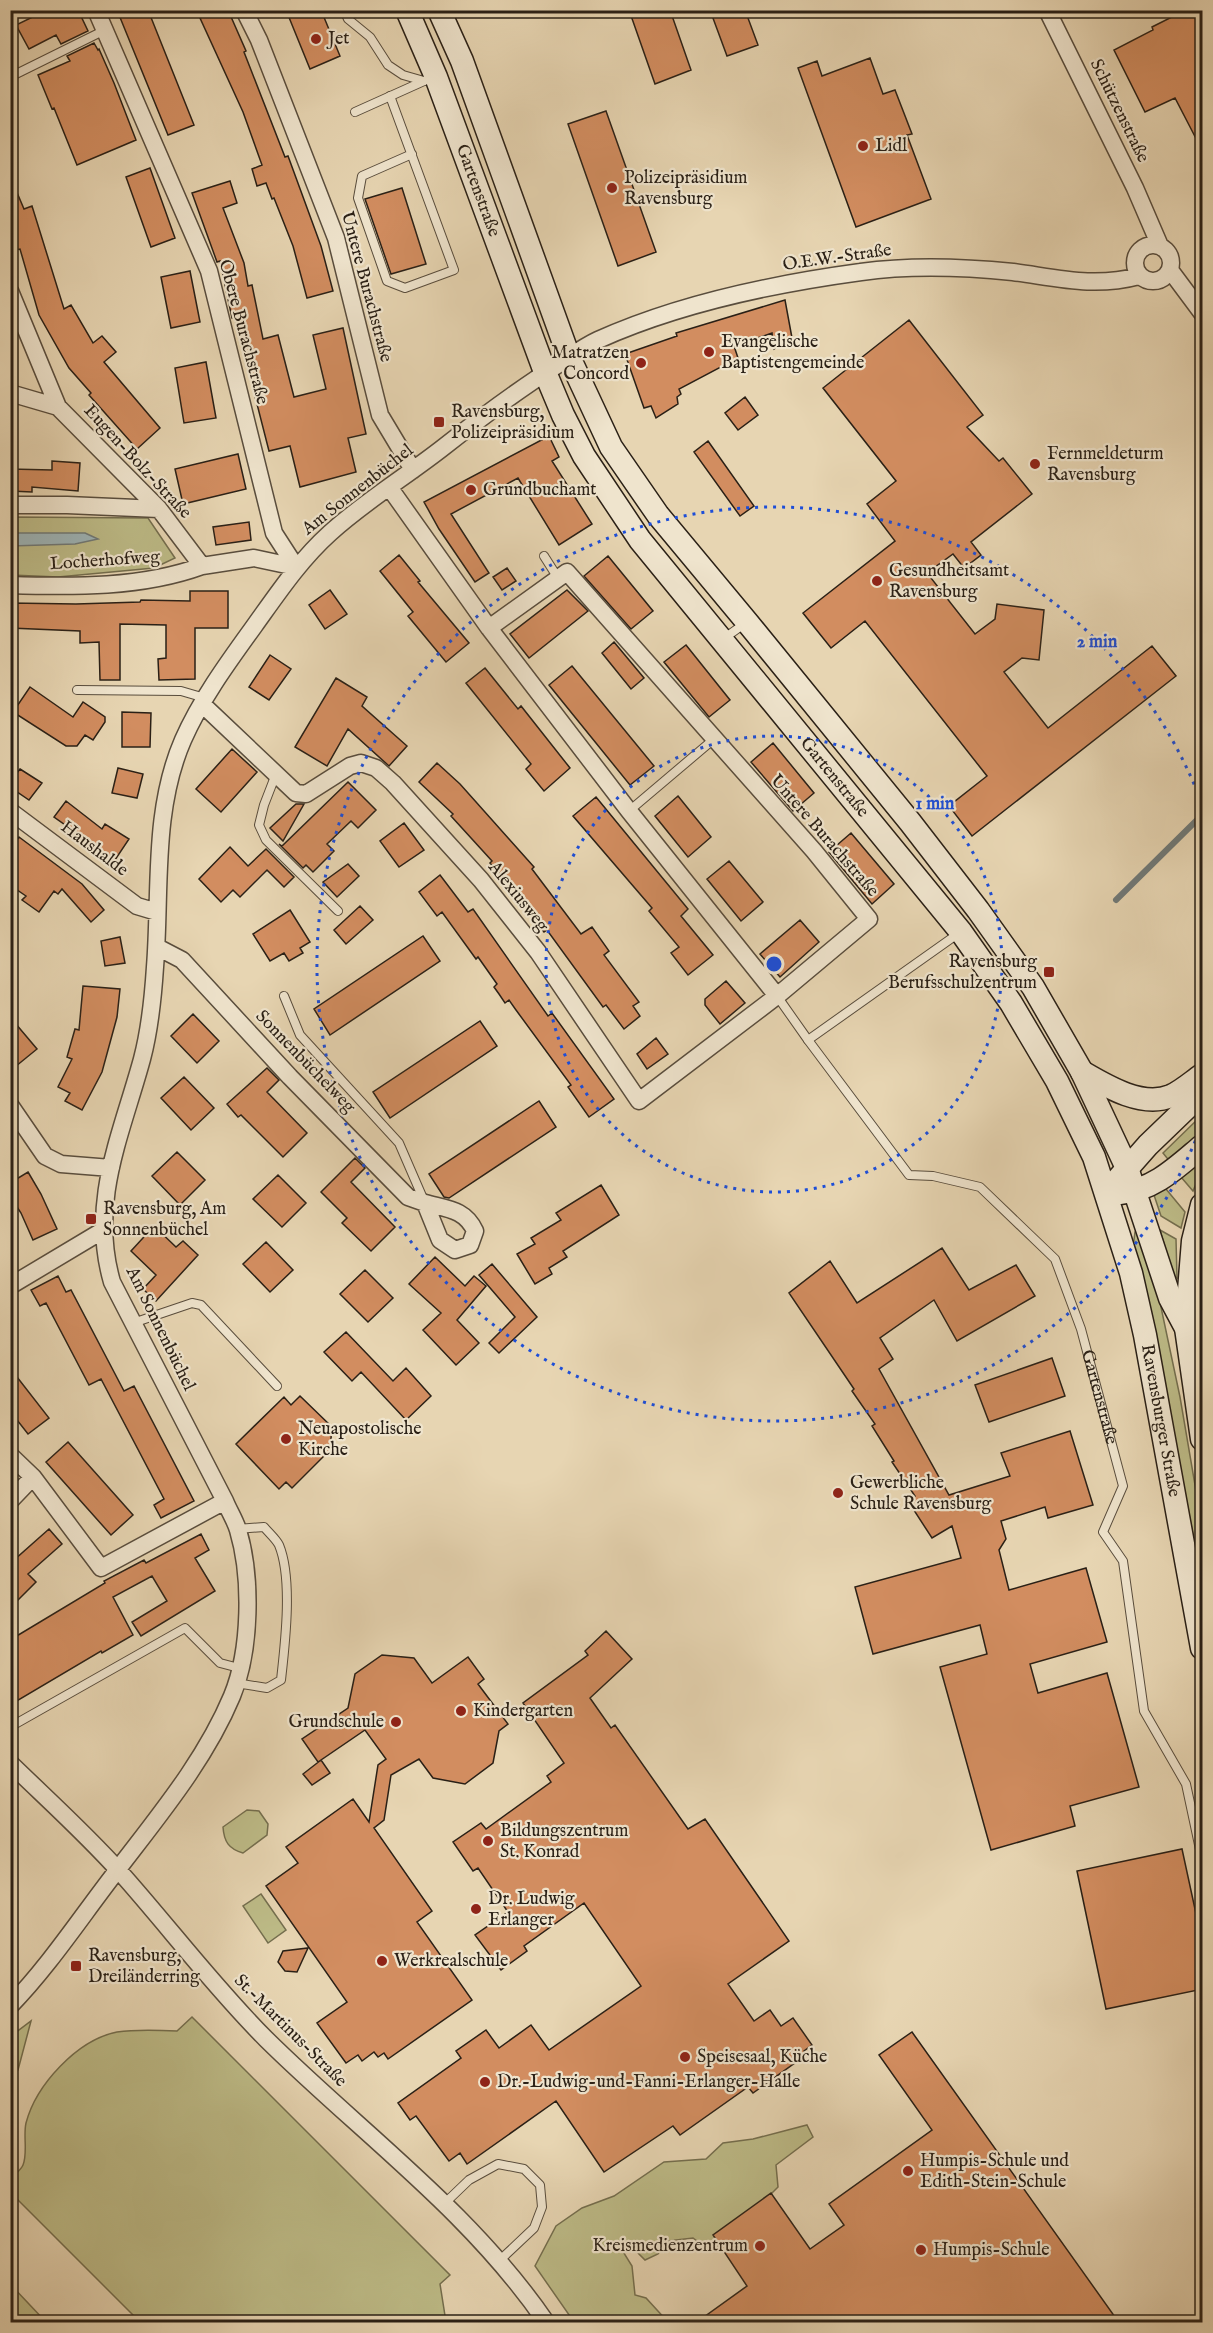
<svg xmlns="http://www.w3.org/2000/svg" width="1213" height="2333" font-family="'IM FELL English',serif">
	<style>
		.green { fill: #bdbb87; stroke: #746e4e; stroke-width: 1.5 }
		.water { fill: #9db5b9; stroke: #6f7978; stroke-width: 1.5 }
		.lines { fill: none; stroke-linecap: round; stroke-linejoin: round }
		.stream { stroke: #6f7978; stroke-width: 6 }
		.building { fill: #d28d60; stroke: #2a2016; stroke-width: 1.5 }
		.lane-casing { stroke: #594d3d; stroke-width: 10 }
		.street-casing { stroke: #594d3d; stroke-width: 19 }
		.secondary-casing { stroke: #2a2016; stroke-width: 25 }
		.lane { stroke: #efe4cd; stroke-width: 8 }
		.street { stroke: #efe4cd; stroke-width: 16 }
		.secondary { stroke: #efe4cd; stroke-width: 22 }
		.ring { fill: none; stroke: #1d4ed8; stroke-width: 3; stroke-dasharray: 3 6 }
		.poi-dot { fill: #8f2418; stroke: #efe4cd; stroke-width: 2 }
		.labels { text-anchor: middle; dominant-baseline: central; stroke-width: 4.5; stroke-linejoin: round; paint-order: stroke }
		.poi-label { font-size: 18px; fill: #2a2016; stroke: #efe4cd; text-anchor: start }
		.street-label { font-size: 18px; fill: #2a2016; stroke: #efe4cd }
		.centre { fill: #1d4ed8; stroke: #efe4cd; stroke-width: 3 }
		.ring-label { font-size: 18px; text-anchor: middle; font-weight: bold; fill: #1d4ed8; stroke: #efe4cd; stroke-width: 4.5; stroke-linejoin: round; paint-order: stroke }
	</style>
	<rect width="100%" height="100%" fill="#e7d5b2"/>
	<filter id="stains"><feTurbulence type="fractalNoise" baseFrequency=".00333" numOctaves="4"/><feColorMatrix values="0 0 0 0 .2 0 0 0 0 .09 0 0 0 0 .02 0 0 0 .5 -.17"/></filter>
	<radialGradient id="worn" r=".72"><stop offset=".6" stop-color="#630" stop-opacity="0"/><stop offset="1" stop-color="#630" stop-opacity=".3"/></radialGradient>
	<path class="green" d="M11,517L148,518L175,558L154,568L58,577L11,575Z
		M1202,1115V1132L1171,1163L1163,1153Z
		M1202,1156V1169L1193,1191L1181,1177Z
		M1166,1189L1185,1212L1181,1228L1161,1216L1153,1192Z
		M1138,1230L1158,1293L1180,1397L1202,1526V1583L1155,1333L1133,1248L1135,1232Z
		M1160,1230L1176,1239L1177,1278L1173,1276Z
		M247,1810L259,1811L268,1824L267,1835L243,1853C229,1849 224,1842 223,1827Z
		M261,1894L286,1930L268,1943L243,1906Z
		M192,2017L450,2275L440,2284L446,2322H140L11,2193V2179C14,2175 21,2170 23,2165C28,2153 23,2136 26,2123C36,2085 77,2040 117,2032C137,2029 157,2030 177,2031Z
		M31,2021L18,2070L11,2074V2036Z
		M807,2125L813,2137L776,2165L778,2187L720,2245L710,2251L693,2238L668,2241L658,2254L645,2260L630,2245L622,2250L632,2266L635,2295L646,2298L668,2322H574L535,2266L556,2226L582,2208L614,2196L664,2162L706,2159L723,2143L753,2139Z
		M11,2285L46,2322H11Z"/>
	<path class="water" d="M85,533L98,539L75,544L11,546V533Z"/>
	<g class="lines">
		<path class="stream" d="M1116,900L1202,815"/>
	</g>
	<path class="building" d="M47,10H78L88,31L61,44L56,35L29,49L16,25Z
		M117,10H148L194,125L168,135Z
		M216,10H228L246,51L244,52L285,157L288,156L321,246L333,291L307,298L293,246L274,198L272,199L266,183L257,186L252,169L262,165L243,112L200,18Z
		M286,10H321L340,56L310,69Z
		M629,10H670L691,70L655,84Z
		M710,10H745L758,45L727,56Z
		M1173,10H1203V152L1175,98L1145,112L1114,50L1153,30L1152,27L1176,15Z
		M94,43L98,50L99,49L114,83L136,140L77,165L54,108L52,109L38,75L70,61L67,56Z
		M870,58L883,94L895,90L912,134L907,135L931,199L856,227L798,68L817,61L822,76Z
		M606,111L656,252L618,266L568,124Z
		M150,168L175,238L151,247L126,177Z
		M10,176L24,209L32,206L64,309L71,305L93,343L102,336L116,352L104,362L160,428L137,449L89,395L91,393L69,368L39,315L20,249L15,250L10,234Z
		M230,181L237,203L223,208L244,263L248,286L252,285L263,339L278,335L294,397L326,389L313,335L343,328L366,434L348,438L356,472L300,487L290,446L269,451L235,318H232L220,261L217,262L192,193Z
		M402,188L426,264L391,274L365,199Z
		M190,271L200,322L171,328L161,277Z
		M785,300L792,338L774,349L772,333L734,346L738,358L679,389L681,394L677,397L678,404L656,418L651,406L644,408L625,354L677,336L676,333Z
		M909,320L983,415L967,427L999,461L1003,458L1032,494L971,542L981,555L964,568L953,554L927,573L975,634L995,619L997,604L1044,610L1039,660L1022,658L1004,672L1048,728L1152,646L1176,676L972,836L949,806L987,776L865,621L831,648L803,613L895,541L867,504L896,481L823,388Z
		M206,362L216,418L184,423L175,368Z
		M745,397L758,415L738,430L725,413Z
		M549,436L559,457L552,461L592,524L559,545L518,478L451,514L489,573L475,582L439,529L424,502Z
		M708,441L754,506L740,516L694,452Z
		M238,454L246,489L183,504L175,469Z
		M52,461L80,463L78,491L32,487V492L10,491V469L52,470Z
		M249,522L251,540L216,545L213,527Z
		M399,555L420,581L418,582L469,643L446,662L408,616L413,612L380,571Z
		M608,556L653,611L631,629L584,576Z
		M507,568L516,581L502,590L493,577Z
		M330,590L347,614L325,629L309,605Z
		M567,590L588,611L529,658L510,634Z
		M190,591H228V628H195V679L159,680L158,659L166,658V625L120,624V680H100L99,642L80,643V631L10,628V603L76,604L140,602L141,600L190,601Z
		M614,642L644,678L631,689L602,653Z
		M686,645L730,700L709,717L664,662Z
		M270,655L291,669L269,700L249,687Z
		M572,666L654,766L630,785L549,685Z
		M485,668L518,709L521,706L570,768L544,791L526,769L531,764L466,683Z
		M336,678L367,697L362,706L407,746L389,766L348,729L327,766L295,747Z
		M30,687L73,717L83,702L105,717V722L93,740L85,735L77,746H66L13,712Z
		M122,712L151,713L150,747H122Z
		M773,743L814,793L793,811L751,762Z
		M232,749L257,772L221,812L196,789Z
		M437,763L460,784L534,867L532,869L581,934L592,927L609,951L604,955L639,1002L633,1006L640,1016L624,1029L606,1005L603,1007L547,930L544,932L523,904L525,902L490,863L492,861L451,816L453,814L419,782Z
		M118,768L143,774L137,798L112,793Z
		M20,769L42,783L29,800L10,787V782Z
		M348,782L376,810L358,828L351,821L327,844L334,851L313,872L306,865L303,868L279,844L282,846Z
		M678,796L711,837L688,857L655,816Z
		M596,797L688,909L681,916L713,955L688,975L671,953L679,947L649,911L652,908L573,816Z
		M66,801L102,829L105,824L129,839L115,860L54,817Z
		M296,804H304L283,841L270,828Z
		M404,823L424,850L399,867L380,841Z
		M851,833L894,884L872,904L829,852Z
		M19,837L82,884L104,910L91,922L62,889L58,894L54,891L39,912L22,900L26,896L10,885V849Z
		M230,847L248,866L266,849L294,877L284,887L267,870L240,897L233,890L221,902L199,879Z
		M729,861L763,902L741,921L707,879Z
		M348,864L359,876L337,897L323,882Z
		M440,875L468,912L473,909L548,1016L552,1013L614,1099L589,1117L568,1087L571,1085L516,1010L509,1000L505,1003L499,994L494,987L497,984L478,957L476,959L442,912L437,916L419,892Z
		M360,906L373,920L346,944L334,930Z
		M290,910L310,942L300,948L303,953L289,961L284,953L270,961L253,934Z
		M800,920L819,942L780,977L760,954Z
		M423,936L440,961L330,1035L314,1009Z
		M120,937L125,963L105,966L101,941Z
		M726,981L745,1003L720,1024L705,1005V999Z
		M83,986L120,989L117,1017L102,1072L82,1110L65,1101L70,1093L58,1087L72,1059L67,1057L75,1029L79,1030Z
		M193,1014L219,1041L197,1063L171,1036Z
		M10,1017L37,1049L10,1071Z
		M480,1021L497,1046L390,1118L373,1092Z
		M656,1038L668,1054L647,1069L637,1054Z
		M267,1068L279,1080L267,1092L307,1133L283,1157L241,1115L238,1117L227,1104Z
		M184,1077L214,1108L191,1130L161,1098Z
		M539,1101L556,1127L449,1198L444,1197L429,1174Z
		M177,1152L205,1180L180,1205L152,1176Z
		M355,1158L365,1168L351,1182L395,1227L371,1251L342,1223L347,1218L321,1192Z
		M28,1172L41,1194L57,1229L33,1240L21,1213L10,1196V1183Z
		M278,1175L306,1203L282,1227L253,1199Z
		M601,1185L619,1215L563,1251L567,1257L549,1268L552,1274L535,1284L517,1254L535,1244L531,1238L561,1220L556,1213Z
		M154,1226L176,1247L183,1241L198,1255L156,1301L143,1289L156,1275L131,1251Z
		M266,1242L293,1270L270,1292L243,1264Z
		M942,1248L969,1290L1016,1265L1035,1296L957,1341L934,1300L880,1338L893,1359L879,1369L949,1495L1010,1476L1001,1453L1070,1431L1093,1505L1048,1518L1045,1507L1001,1521L1006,1539L999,1550L1009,1590L1086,1568L1107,1642L1030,1664L1038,1693L1107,1673L1139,1787L1070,1806L1075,1826L991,1850L940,1667L987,1654L980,1625L873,1654L855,1587L961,1558L952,1526L932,1538L908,1501L915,1496L892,1462L894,1461L872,1426L875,1424L852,1391L854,1389L789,1293L830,1261L857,1303Z
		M435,1257L465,1286L474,1276L486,1286L457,1320L479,1343L456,1365L423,1330L441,1313L409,1284Z
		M492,1264L537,1317L499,1353L489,1343L515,1317L479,1275Z
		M365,1270L393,1298L368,1322L340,1294Z
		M58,1276L66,1292L71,1290L124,1391L134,1386L194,1501L161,1518L154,1505L164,1499L101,1379L89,1385L46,1303L40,1306L31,1290Z
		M346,1332L393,1381L406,1368L431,1396L406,1420L361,1372L352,1381L324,1352Z
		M1052,1358L1065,1396L989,1422L975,1385Z
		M10,1368L49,1418L28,1434L10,1411Z
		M300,1396L332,1427L330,1450L292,1488L286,1482L279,1489L236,1444L284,1397L291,1405Z
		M68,1442L133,1515L111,1535L46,1462Z
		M49,1529L62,1544L28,1574L36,1582L10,1608V1557L14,1560Z
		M201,1534L209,1550L195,1558L215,1591L141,1636L132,1622L167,1601L152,1576L113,1597L133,1635L102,1653L101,1651L10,1705V1640L105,1583L104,1581L144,1560L146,1563Z
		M606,1631L632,1659L590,1698L611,1728L615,1725L688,1829L705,1819L789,1941L728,1984L754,2021L770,2010L781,2026L793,2018L812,2045L804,2051L806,2055L753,2093L748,2087L680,2135L673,2126L604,2172L556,2101L467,2164L460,2153L449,2161L416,2116L410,2120L398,2103L461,2058L456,2051L486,2030L499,2048L531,2025L549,2050L641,1986L584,1903L524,1946L527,1951L501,1970L475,1935L508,1912L478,1868L473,1871L453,1842L481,1823L486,1829L551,1782L547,1776L564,1763L523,1703L588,1655L585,1651Z
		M382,1655L414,1658L432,1683L468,1657L484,1679L478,1684L508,1724L499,1731L493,1763L465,1784L433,1778L419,1759L391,1775L384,1820L374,1828L432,1911L417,1922L472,2000L388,2059L384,2053L378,2057L374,2052L362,2061L358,2055L346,2063L317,2023L347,2002L266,1886L298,1863L286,1847L353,1799L369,1822L378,1765L386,1759L365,1730L318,1762L302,1739L348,1708L355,1674Z
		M321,1760L330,1773L312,1785L303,1774Z
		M1182,1849L1203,1946V1989L1106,2009L1077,1871Z
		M308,1948L297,1972L285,1971L278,1962L283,1951Z
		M912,2032L1115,2317L1107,2322H697L747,2286L713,2235L771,2193L810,2249L844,2225L829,2204L932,2130L879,2055Z"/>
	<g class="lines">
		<g class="lane-casing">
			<g id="lane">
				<path d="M344,10L348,19L370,37L388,65L403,75L424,81"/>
				<path d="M10,77L105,30"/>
				<path d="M390,96L454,270L405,288L387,281L358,198L362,176L412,154"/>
				<path d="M355,112L424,81"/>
				<path d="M544,556L558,578"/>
				<path d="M723,639L747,622"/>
				<path d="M77,690L181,691L205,698"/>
				<path d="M276,774L264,805L259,825L266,840L338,911"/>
				<path d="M629,811L714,739"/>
				<path d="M284,996L300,1035L399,1143L425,1203"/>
				<path d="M777,996L808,1040L959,933"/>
				<path id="s1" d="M808,1040L909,1175L933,1176L980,1187L1055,1259L1081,1329L1123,1486L1103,1532L1123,1561L1144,1711L1186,1784L1202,1859"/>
				<path d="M133,1323L192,1303L201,1305L277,1386"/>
				<path d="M236,1683L267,1688L281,1680C285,1644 293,1579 279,1545C276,1539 269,1533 264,1527L237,1529"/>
				<path d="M10,1727L185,1628L220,1663L239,1668"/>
				<path d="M445,2203L469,2180L498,2164L524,2169L540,2185L542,2207L534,2228L499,2261"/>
			</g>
		</g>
		<g class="street-casing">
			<path id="street" d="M96,10L209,271L274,533L296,567
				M244,10L259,40L336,238L380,415L413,470
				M1047,10L1135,188L1160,246
				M1135 263a18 18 0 1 1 36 0a18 18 0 1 1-36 0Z
				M1170,270L1202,313
				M10,291L58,407
				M10,393L58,407L159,509L202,566L254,558L296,567
				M389,487L489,628L629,811L777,996
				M10,505H67L159,509
				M10,585C73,587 142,588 202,566
				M202,704L296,793L306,794L350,766L361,763L376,768L393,783L481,880L538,952L639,1101L777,996L869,919L814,851L567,572L489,628
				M10,811L137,906L157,912
				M157,947L182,960L290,1077L408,1197L425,1203L440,1240L455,1250L470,1245L475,1231C465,1209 447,1209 425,1203
				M10,1105L45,1156L61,1164L111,1168
				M10,1286L102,1231
				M10,1455L33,1477L101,1568L225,1501
				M10,1501L33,1477
				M10,1763C47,1799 86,1834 120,1872C169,1927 214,1987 266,2039C360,2132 470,2211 546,2322
				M10,2006C48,1967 79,1920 112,1877C155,1820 204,1763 232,1696C251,1650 252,1577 238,1530C235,1520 229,1511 225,1501L112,1282C89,1202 121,1136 142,1059C150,1029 153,998 155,967C161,892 152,811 183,740C201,699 229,661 255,625C278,593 300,560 330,533C365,501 407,476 445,446C483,416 521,388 562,362C574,354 585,346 598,340C680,303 772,284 861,272C910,265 964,267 1013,272C1058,278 1094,288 1139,276"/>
		</g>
		<g class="secondary-casing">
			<g id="secondary">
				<path id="s2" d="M407,10L436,77L545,372L563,415L584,456L640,540L961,932L1011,1003L1057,1081L1094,1157L1131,1273L1145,1335L1202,1648"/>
				<path d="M439,10L462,61L569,357L611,447L658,515L747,622L910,822L978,910L1033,987L1082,1072L1127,1168L1170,1298L1186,1328L1202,1439"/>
				<path d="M1082,1072C1106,1086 1142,1108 1171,1096C1182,1091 1192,1082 1202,1075"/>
				<path d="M1118,1179L1148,1145L1202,1093"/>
				<path d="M1120,1193C1154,1190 1177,1167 1202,1146"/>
				<path d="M1186,1328L1193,1241L1202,1205"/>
			</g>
		</g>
		<use href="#lane" class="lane"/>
		<use href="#street" class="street"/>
		<use href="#secondary" class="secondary"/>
	</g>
	<g class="ring">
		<circle cx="774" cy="964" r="228"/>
		<path d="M1202 1124A457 457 0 1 1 1202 804"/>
	</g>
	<g class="poi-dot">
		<circle cx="316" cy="39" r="6"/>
		<circle cx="863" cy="146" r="6"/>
		<circle cx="612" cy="188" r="6"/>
		<circle cx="709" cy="352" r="6"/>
		<circle cx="641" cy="363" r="6"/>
		<rect x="433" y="416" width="12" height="12" rx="3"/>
		<circle cx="1035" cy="464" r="6"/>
		<circle cx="471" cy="490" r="6"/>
		<circle cx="877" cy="581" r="6"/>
		<rect x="1043" y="966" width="12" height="12" rx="3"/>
		<rect x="85" y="1213" width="12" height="12" rx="3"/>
		<circle cx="286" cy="1439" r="6"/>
		<circle cx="838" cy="1493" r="6"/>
		<circle cx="461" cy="1711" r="6"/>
		<circle cx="396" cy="1722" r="6"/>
		<circle cx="488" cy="1841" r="6"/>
		<circle cx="476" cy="1909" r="6"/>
		<circle cx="382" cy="1961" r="6"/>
		<rect x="70" y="1960" width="12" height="12" rx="3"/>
		<circle cx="685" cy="2057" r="6"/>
		<circle cx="485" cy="2082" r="6"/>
		<circle cx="908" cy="2171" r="6"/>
		<circle cx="760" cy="2246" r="6"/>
		<circle cx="921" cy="2250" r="6"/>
	</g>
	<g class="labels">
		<g class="poi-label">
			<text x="328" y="39">Jet</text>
			<text x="875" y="146">Lidl</text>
			<text x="624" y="178">Polizeipräsidium<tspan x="624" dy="21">Ravensburg</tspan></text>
			<text x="721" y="342">Evangelische<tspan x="721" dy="21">Baptistengemeinde</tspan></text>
			<text x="629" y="353" text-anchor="end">Matratzen<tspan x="629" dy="21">Concord</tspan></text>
			<text x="451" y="412">Ravensburg,<tspan x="451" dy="21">Polizeipräsidium</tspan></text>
			<text x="1047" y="454">Fernmeldeturm<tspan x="1047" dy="21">Ravensburg</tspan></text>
			<text x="483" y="490">Grundbuchamt</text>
			<text x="889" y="571">Gesundheitsamt<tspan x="889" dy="21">Ravensburg</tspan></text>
			<text x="1037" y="962" text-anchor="end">Ravensburg<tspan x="1037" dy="21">Berufsschulzentrum</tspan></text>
			<text x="103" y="1209">Ravensburg, Am<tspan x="103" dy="21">Sonnenbüchel</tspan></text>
			<text x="298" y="1429">Neuapostolische<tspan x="298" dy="21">Kirche</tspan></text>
			<text x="850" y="1483">Gewerbliche<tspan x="850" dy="21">Schule Ravensburg</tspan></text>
			<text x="473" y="1711">Kindergarten</text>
			<text x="384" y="1722" text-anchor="end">Grundschule</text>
			<text x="500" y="1831">Bildungszentrum<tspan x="500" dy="21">St. Konrad</tspan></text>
			<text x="488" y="1899">Dr. Ludwig<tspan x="488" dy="21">Erlanger</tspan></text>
			<text x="88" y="1956">Ravensburg,<tspan x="88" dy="21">Dreiländerring</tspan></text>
			<text x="394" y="1961">Werkrealschule</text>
			<text x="697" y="2057">Speisesaal, Küche</text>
			<text x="497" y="2082">Dr.-Ludwig-und-Fanni-Erlanger-Halle</text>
			<text x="920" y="2161">Humpis-Schule und<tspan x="920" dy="21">Edith-Stein-Schule</tspan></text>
			<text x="748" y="2246" text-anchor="end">Kreismedienzentrum</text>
			<text x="933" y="2250">Humpis-Schule</text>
		</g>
		<g class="street-label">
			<text transform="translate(1119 111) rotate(64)">Schützenstraße</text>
			<text stroke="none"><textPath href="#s2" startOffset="194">Gartenstraße</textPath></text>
			<text transform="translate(837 258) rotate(-8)">O.E.W.-Straße</text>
			<text transform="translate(366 287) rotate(75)">Untere Burachstraße</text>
			<text transform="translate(243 332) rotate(75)">Obere Burachstraße</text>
			<text transform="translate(137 462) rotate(47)">Eugen-Bolz-Straße</text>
			<text transform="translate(358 490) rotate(-38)">Am Sonnenbüchel</text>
			<text transform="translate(105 561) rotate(-4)">Locherhofweg</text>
			<text stroke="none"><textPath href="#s2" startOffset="888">Gartenstraße</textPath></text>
			<text transform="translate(824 836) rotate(49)">Untere Burachstraße</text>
			<text transform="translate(94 849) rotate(37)">Haushalde</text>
			<text transform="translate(518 897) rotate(51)">Alexiusweg</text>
			<text transform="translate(305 1062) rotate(46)">Sonnenbüchelweg</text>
			<text transform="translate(160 1329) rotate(64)">Am Sonnenbüchel</text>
			<text stroke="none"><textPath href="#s1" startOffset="490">Gartenstraße</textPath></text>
			<text stroke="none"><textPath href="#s2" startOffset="1622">Ravensburger Straße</textPath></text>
			<text transform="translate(290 2031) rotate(45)">St.-Martinus-Straße</text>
		</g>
	</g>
	<circle cx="774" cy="964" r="9" class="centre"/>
	<g class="ring-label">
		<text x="1097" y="647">2 min</text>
		<text x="935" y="809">1 min</text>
	</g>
	<rect width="1213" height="2333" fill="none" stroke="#e7d5b2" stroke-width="36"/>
	<rect x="12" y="12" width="1189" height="2309" fill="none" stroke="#2a2016" stroke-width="3"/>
	<rect x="18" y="18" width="1177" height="2297" fill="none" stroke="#2a2016" stroke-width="1.5"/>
	<rect width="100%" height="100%" filter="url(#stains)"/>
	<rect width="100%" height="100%" fill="url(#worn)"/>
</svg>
